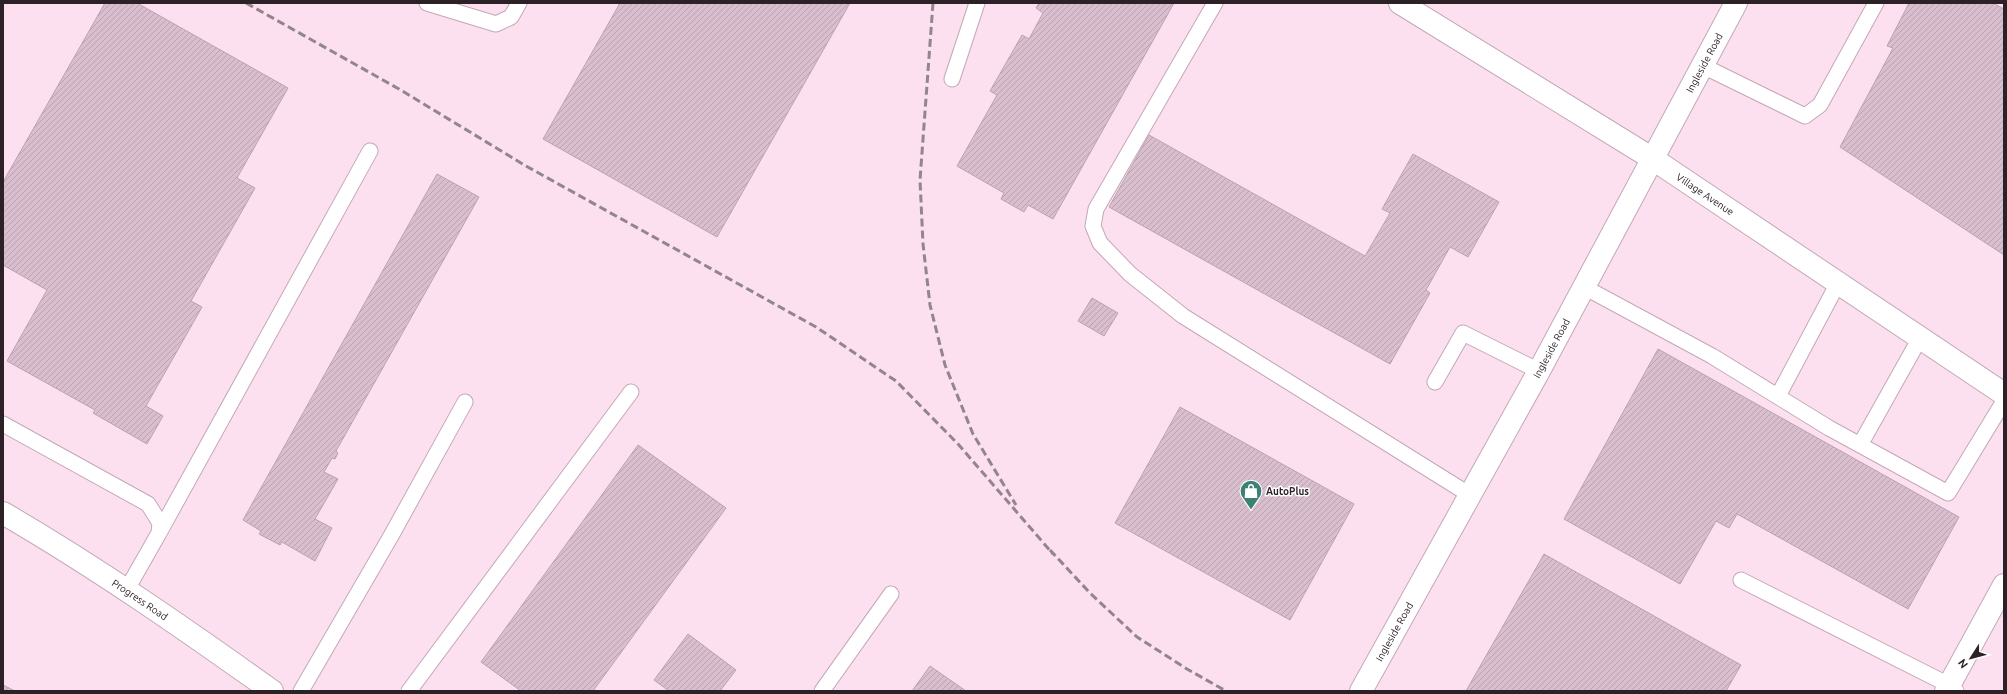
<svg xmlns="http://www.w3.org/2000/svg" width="2007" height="694" font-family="Ubuntu,sans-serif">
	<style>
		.built { fill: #fce0f0 }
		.building { fill: url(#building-hatch); stroke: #bca2b1 }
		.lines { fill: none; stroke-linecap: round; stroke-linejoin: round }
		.service-casing { stroke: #c3a8b8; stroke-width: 17 }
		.minor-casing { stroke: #c3a8b8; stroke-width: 24 }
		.tertiary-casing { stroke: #c3a8b8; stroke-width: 24 }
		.service { stroke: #fff; stroke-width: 15 }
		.minor { stroke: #fff; stroke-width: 22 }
		.tertiary { stroke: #fff; stroke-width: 22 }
		.rail { stroke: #93858d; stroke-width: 3; stroke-dasharray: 8 4; stroke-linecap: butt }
		.labels { text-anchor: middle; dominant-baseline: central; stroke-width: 3; stroke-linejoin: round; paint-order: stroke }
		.street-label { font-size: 10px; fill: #2b2127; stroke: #fff }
		.poi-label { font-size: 10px; font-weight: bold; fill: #2b2127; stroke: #fff; text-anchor: start }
	</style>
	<defs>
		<pattern id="building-hatch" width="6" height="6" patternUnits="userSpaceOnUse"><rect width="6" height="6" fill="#d9bece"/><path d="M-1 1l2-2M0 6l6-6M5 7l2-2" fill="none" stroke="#baa3b1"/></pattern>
	</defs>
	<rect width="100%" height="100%" fill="#fcebf5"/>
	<path class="built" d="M3,3H2004V691H3Z"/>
	<path class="building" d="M105,3H137L288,88L237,178L255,188L191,301L202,307L146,406L163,416L147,444L93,413L95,410L7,361L47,290L3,265V182Z
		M620,3H850L717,237L543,139Z
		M1039,3H1174L1053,219L1028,205L1024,212L1001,199L1004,193L957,166L997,95L990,91L1022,35L1029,39L1043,13L1036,8Z
		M1909,3H1993L2004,9V255L1840,147L1893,48L1887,46Z
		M1149,135L1365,256L1390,213L1382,209L1413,154L1499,202L1468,257L1450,247L1426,290L1430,293L1390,364L1109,207Z
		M437,174L479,197L336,451L338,453L335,459L332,458L324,472L338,479L315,519L332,528L315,561L282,542L280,545L259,534L261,531L243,520Z
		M1092,298L1118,313L1104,336L1078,321Z
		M1658,349L1959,517L1908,609L1737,514L1729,528L1716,521L1680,584L1564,519Z
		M1180,407L1354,504L1290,620L1115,523Z
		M638,445L726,508L593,691H521L481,662Z
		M1544,554L1741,665L1726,691H1466Z
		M688,634L736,670L720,691H669L654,680Z
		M930,666L966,691H912Z
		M3,685L15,691H3Z"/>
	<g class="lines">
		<g class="service-casing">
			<path id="service" d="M427,3L496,24L511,17L519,3
				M1215,3L1096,209L1093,226L1100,243L1130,274L1183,316L1470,495
				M1703,66L1805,116L1820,105L1876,3
				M952,79L977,3
				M1584,287L1712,356L1829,428L1948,493L2004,401
				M1435,382L1463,333L1539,371
				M1778,396L1838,283
				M3,424L148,504L160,523L159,533L126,591
				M1860,445L1920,338
				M159,533L370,151
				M1741,580L1949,685L1956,691
				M301,691L391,536L465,402
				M409,691L631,392
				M822,691L891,594"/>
		</g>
		<g class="minor-casing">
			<g id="minor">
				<path id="s1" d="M1653,159L2004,394"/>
				<path id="s2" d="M3,513C96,567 185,629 272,691"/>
				<path d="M1946,691L2004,585"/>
			</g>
		</g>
		<g class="tertiary-casing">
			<g id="tertiary">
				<path d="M1400,3L1653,159"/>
				<path id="s3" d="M1361,691L1539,371L1736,3"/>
			</g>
		</g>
		<use href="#service" class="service"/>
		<use href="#minor" class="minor"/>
		<use href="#tertiary" class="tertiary"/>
		<path class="rail" d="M246,3L399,89L526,166L816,327L896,381L958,444L1053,554
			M933,3L920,180L923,244L930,305L945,365L973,434L1016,505
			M1050,550L1090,593L1137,637L1187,669L1226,691"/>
	</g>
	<defs>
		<g id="shop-pin" transform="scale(1.15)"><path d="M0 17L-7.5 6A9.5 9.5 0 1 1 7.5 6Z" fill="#3c8176" stroke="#fff"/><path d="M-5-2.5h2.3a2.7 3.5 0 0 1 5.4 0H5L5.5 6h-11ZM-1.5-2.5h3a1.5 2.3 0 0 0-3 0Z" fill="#fff"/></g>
	</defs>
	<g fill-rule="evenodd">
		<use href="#shop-pin" x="1251" y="491"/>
	</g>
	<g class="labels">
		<g class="street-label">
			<text stroke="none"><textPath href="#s3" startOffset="716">Ingleside Road</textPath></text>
			<text stroke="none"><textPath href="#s1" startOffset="63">Village Avenue</textPath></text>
			<text stroke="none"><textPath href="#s3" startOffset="392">Ingleside Road</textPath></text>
			<text stroke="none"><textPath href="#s2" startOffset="162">Progress Road</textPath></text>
			<text stroke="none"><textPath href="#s3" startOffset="68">Ingleside Road</textPath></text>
		</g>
		<g class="poi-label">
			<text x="1266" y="491">AutoPlus</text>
		</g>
	</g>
	<rect width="2007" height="694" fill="none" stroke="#2b2127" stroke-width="8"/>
	<g transform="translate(1971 658) rotate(234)" stroke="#ffffff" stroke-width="3" paint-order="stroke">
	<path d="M0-3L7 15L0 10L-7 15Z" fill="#2b2127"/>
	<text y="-6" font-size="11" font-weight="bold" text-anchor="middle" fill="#2b2127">N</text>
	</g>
</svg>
